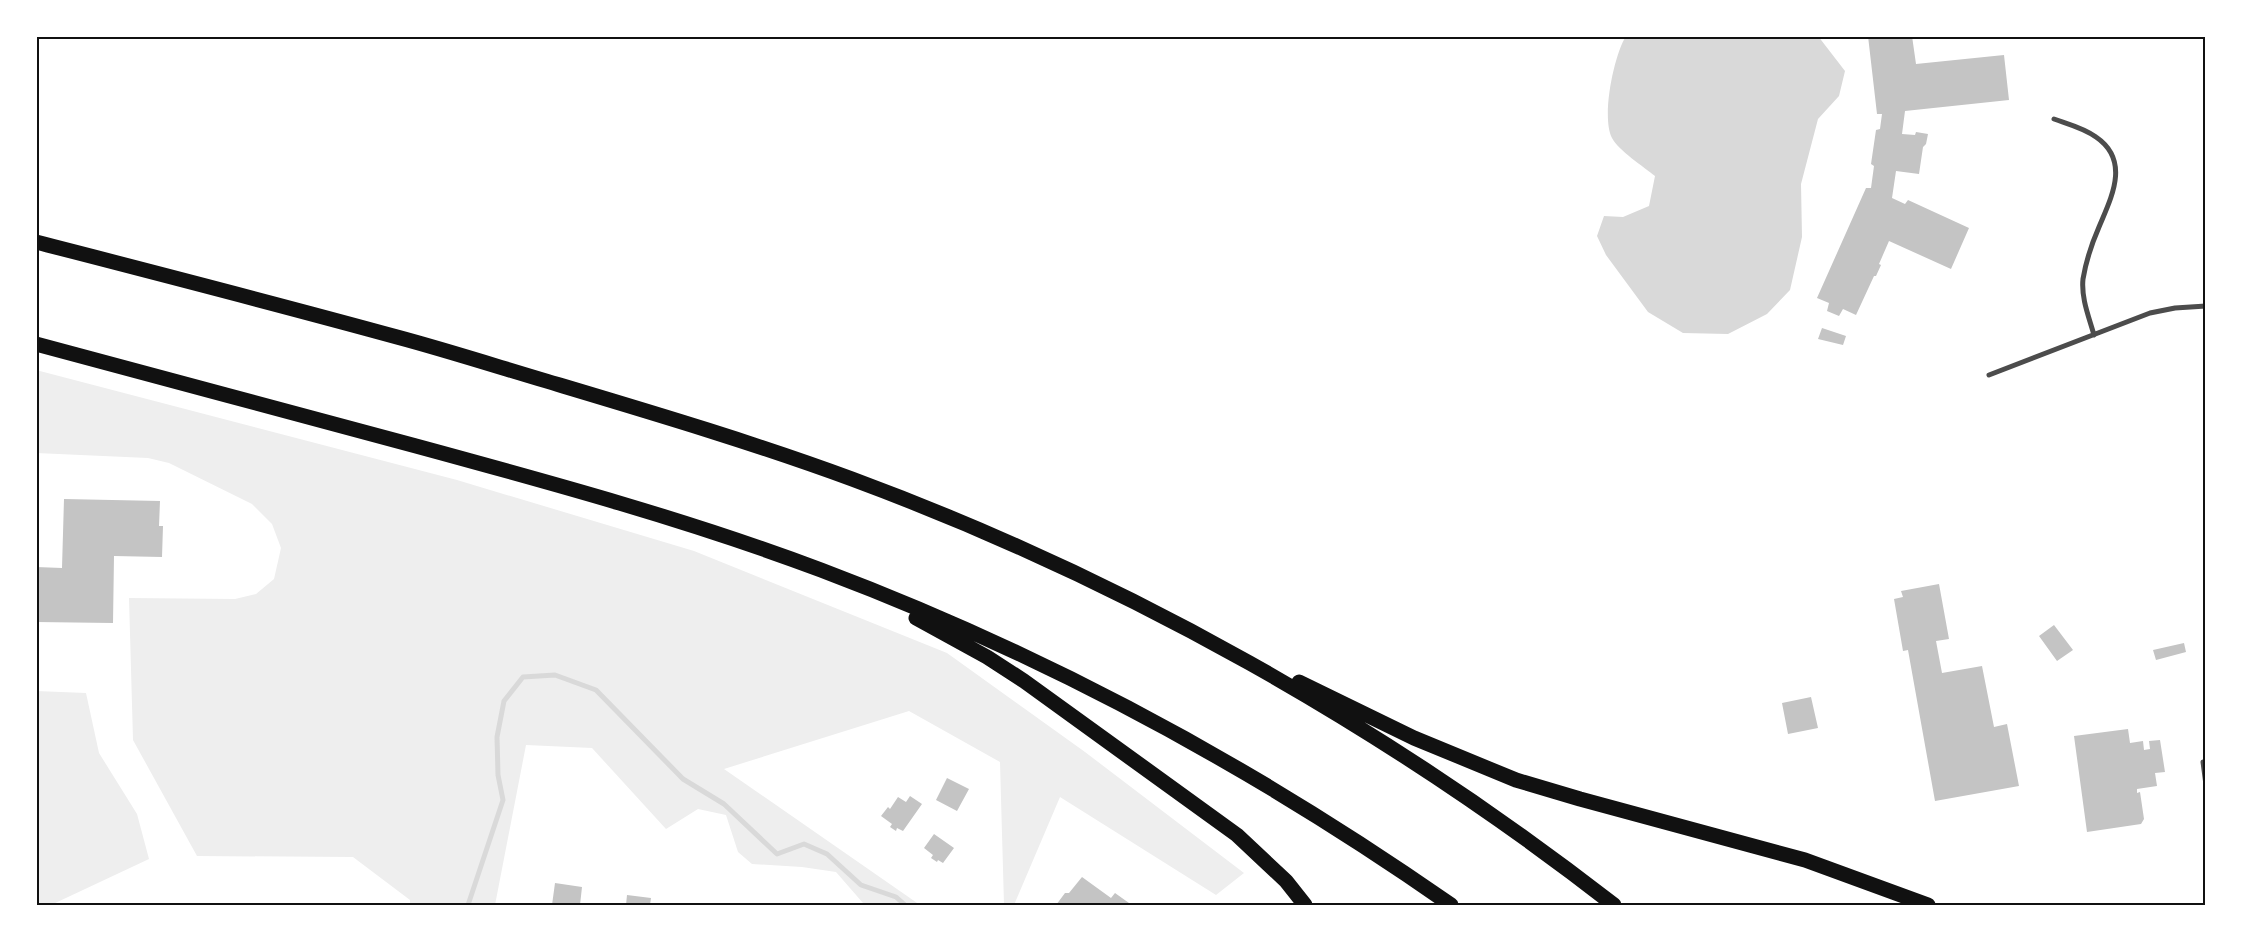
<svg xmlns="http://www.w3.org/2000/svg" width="2242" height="941" font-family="'Work Sans',sans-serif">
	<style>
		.green { fill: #eee }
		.water { fill: #d9d9d9 }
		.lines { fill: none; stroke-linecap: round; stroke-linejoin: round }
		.stream { stroke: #d9d9d9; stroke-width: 5 }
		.building { fill: #c4c4c4 }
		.minor { stroke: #4c4c4c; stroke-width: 5 }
		.motorway { stroke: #111; stroke-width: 15 }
		.neatline { fill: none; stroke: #111; stroke-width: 2 }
	</style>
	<rect width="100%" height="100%" fill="#fff"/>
	<path class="green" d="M36,370L457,480L694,551L947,653L1085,752L1244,873L1216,895L1060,797L1014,905H1004L1000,762L909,711L724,769L920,905L863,903L836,872L802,867L752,864L738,852L726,815L698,809L666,829L592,748L526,745L495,905H410V900L353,857L197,856L133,740L129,598L235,599L256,594L274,579L281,548L272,524L252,504L169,463L148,458L36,453Z
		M36,691L86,693L99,753L137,814L149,859L51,905H36Z"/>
	<path class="water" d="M1626,36H1818L1845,71L1839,96L1818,119L1801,184L1802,237L1790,290L1767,314L1728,334L1683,333L1648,312L1606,255L1597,236L1604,216L1623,217L1649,206L1655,176C1644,167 1618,150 1612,138C1601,117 1614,55 1626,36Z"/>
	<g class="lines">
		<path class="stream" d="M468,905L503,800L498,775L497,737L504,701L523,677L555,675L596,690L683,779L724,804L777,854L804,844L827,854L861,885L896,897L905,905"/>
	</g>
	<path class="building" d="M1868,36H1912L1916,64L2004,55L2009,100L1905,111L1902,134L1915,135L1916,132L1928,134L1926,144L1923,147L1919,174L1896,171L1892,198L1905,204L1908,200L1969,228L1951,269L1889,241L1879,264L1881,265L1876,276H1874L1856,315L1843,309L1839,316L1827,311L1829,303L1817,298L1866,188H1871L1874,166L1871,164L1876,130L1880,129L1882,114H1877Z
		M1822,328L1846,336L1843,345L1818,339Z
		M64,499L160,501L159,526H163L162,557L114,556L113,623L36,622V567L62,568Z
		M1939,584L1949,639L1936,641L1942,673L1982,666L1994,727L2007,724L2019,786L1935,801L1908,650L1903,651L1894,599L1903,597L1901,591Z
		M2054,625L2073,650L2057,661L2039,636Z
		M2184,643L2186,652L2156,660L2153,650Z
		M1811,697L1818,728L1788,734L1782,703Z
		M2128,729L2130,743L2143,741L2144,750L2150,749L2149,741L2160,740L2165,772L2155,773L2157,786L2137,789V793L2140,792L2144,819L2141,824L2087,832L2074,736Z
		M947,778L969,789L957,811L936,800Z
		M910,796L922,804L903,831L897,828L896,831L890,827L892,824L881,816L888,807L890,809L898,797L906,802Z
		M934,834L954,848L943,863L938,860L937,862L931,858L933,855L924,848Z
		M1082,877L1111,898L1115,893L1129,903L1127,905H1056L1065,893H1069Z
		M555,883L582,887L580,905H552Z
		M627,895L651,898L650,905H626Z"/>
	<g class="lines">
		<path class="minor" d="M2054,119C2068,124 2084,128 2096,137C2131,161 2111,198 2099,227C2092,243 2086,261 2083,279C2081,298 2089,317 2094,335
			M1989,375L2150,313L2175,308L2206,306
			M2203,762L2206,785"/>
		<path class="motorway" d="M36,242C156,273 277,304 397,337C453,352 508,370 563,386C660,415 757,444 852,479C1125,580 1384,726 1614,905
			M36,344C163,378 289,412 416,446C552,483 688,520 821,570C1044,654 1255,768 1451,905
			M916,618L987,657L1024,681L1237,835L1286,881L1305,905
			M1299,682L1414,738L1516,780L1580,799L1805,860L1928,905"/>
	</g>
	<rect width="2242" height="941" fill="none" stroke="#ffffff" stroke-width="75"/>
	<rect x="38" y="38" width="2166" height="866" class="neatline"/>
</svg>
